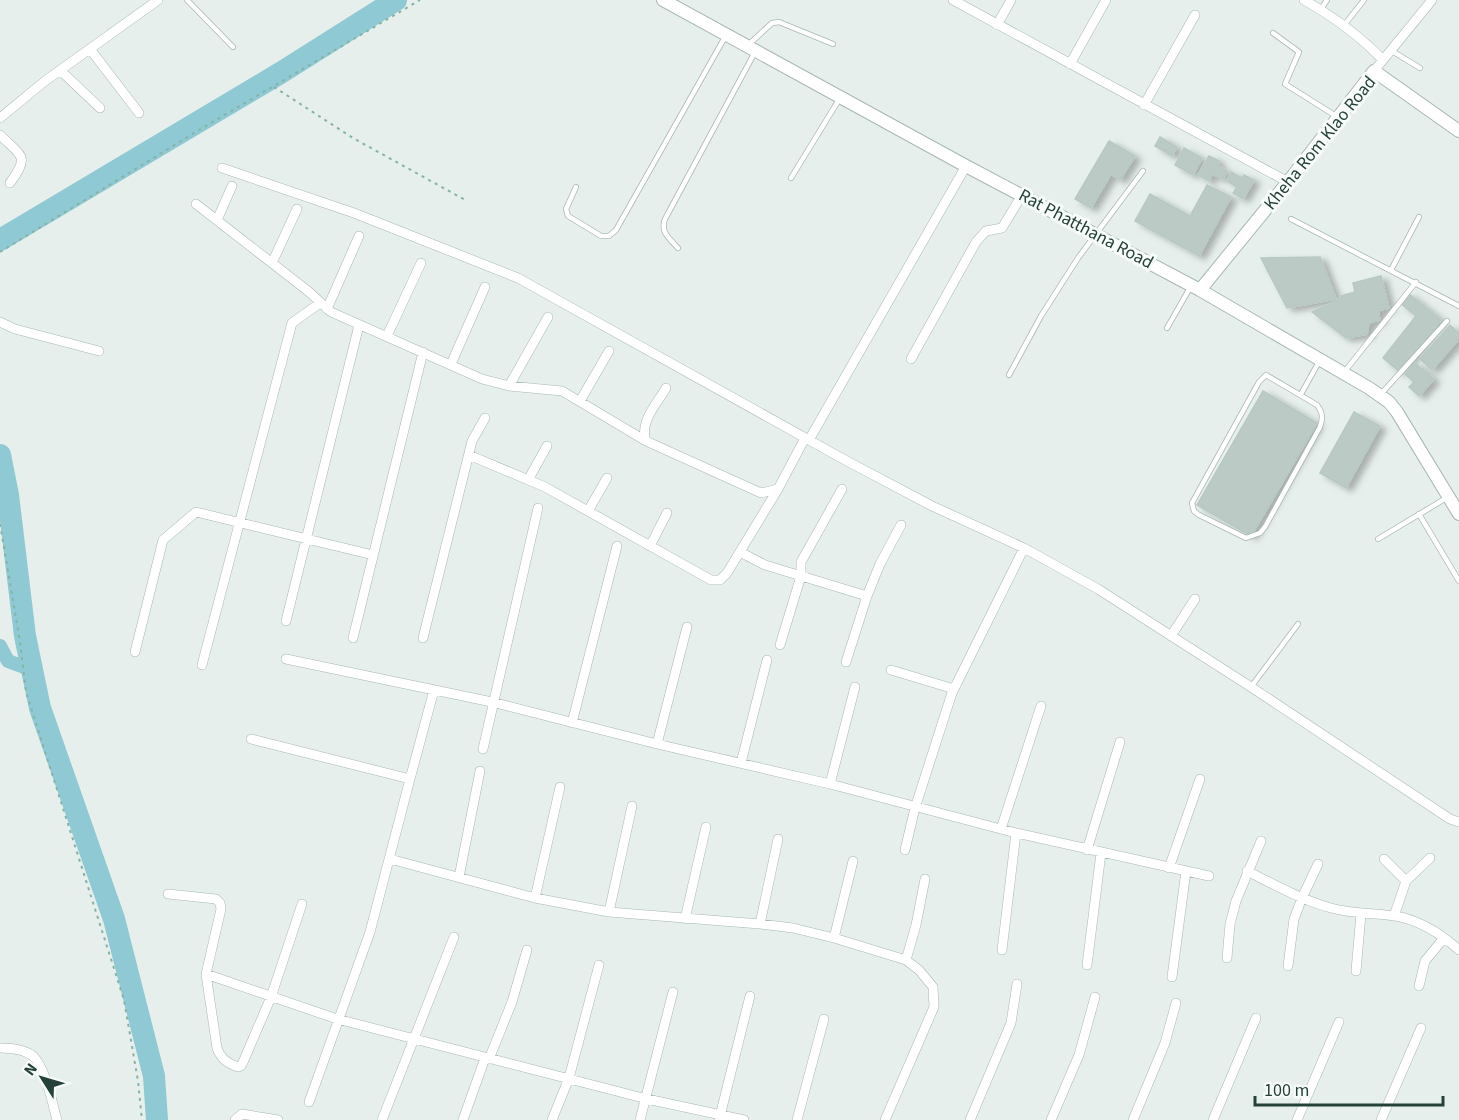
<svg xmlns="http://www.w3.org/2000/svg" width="1459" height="1120" font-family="'Source Sans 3',sans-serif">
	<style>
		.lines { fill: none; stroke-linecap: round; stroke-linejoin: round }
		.canal { stroke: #8ec9d4; stroke-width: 14 }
		.river { stroke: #8ec9d4; stroke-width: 22 }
		.building { fill: #bbcac4; stroke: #b8c9c2; stroke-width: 1.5; filter: url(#shadow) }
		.service-casing { stroke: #a8b8b2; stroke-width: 6 }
		.minor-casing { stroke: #a8b8b2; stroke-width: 10 }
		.tertiary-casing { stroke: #a8b8b2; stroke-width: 14 }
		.path { stroke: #86b3a5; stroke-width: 2; stroke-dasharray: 3 4.5; stroke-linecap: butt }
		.service { stroke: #fff; stroke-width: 4.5 }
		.minor { stroke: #fff; stroke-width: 9 }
		.tertiary { stroke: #fff; stroke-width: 12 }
		.labels { text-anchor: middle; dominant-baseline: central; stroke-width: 6; stroke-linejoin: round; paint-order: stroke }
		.street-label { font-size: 18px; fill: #24423a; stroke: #f7fbf9 }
	</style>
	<defs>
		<filter id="shadow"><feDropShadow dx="6" dy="3.5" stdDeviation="3" flood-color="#0004"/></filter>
	</defs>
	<rect width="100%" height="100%" fill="#e6efeb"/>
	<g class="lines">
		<path class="canal" d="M0,646L8,661L32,670"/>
		<path class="river" d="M0,240L282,72L396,0
			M0,455L8,495L25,636L40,708L114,919L154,1076L157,1120"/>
	</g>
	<path class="building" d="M1160,137L1177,147L1172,156L1155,146Z
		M1109,141L1135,156L1120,180L1111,174L1091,208L1075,199Z
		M1184,148L1202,158L1193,175L1175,165Z
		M1209,156L1219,161L1217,165L1227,171L1223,179L1212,174L1209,181L1198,175Z
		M1231,172L1242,178L1244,175L1254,180L1243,199L1233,193L1237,187L1227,181Z
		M1207,185L1231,197L1199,256L1135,221L1150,194L1190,216Z
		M1320,257L1336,299L1287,308L1261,258Z
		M1381,276L1389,308L1378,311L1380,320L1369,323L1367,334L1346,338L1312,312L1339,300L1341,296L1355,292L1353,283Z
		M1408,293L1441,320L1400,372L1383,358L1416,316L1400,303Z
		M1450,325L1459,333V339L1432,370L1420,359Z
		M1415,363L1434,379L1419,396L1409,387L1414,382L1405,374Z
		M1263,391L1317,423L1251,536L1197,505Z
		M1354,412L1380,426L1346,488L1320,473Z"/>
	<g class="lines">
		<g class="service-casing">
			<path id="service" d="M187,0L233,47
				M1321,9L1327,0
				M1345,24L1364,0
				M1273,33L1299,52L1285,84L1336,116
				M747,46L772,23L779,22L833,44
				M1392,51L1420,68
				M791,178L840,98
				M576,187L566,209L568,216L601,236H609L616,230L725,37
				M1291,219L1459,306
				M678,248C669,238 660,232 665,219L755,52
				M1391,270L1419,217
				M1167,328L1191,286
				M1345,371L1416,282
				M1009,375L1041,316L1078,258L1143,171
				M1266,375L1317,405C1323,413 1323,418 1320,427L1265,527L1260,533L1246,538L1199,515L1194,511L1192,503L1259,382Z
				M1301,394L1320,360
				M1380,395L1447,321
				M1419,514L1459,581
				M1378,539L1448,497
				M1251,687L1298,624"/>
		</g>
		<g class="minor-casing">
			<path id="minor" d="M953,0L1288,182
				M1304,0C1334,17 1359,35 1383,60
				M997,25L1011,0
				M90,49L139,113
				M1070,64L1106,0
				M60,70L100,108
				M1374,71L1432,0
				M1144,105L1195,15
				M0,118L45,81L158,0
				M0,135C22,157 30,155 10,183
				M222,168L354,213L518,278L845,460L932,506L1024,548L1098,589L1251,687L1450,819L1459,822
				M196,204L308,291L331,312L482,379L509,386L562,391L646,441
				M217,220L232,186
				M272,263L297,209
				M327,309L359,236
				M0,322L15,329L99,351
				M387,336L421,263
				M911,359L976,242L986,231L1002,228L1022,195
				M451,364L485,287
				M509,386L548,317
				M666,388C657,404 639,422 646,441L761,493L778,489L805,438
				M580,401L609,351
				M809,440L966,166
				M469,455L545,487L711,580H720L727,573L778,489
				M528,480L547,446
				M588,511L607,478
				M650,546L667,513
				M740,552L765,565L867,596
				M286,621L359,325
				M1171,636L1195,599
				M353,638L423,352
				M423,638L472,441L485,418
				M780,645L801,576V562L842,489
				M135,652L163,540L196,512L373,555
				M286,659L492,702L657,744L830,784L1016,833L1209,876
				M846,662L867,596L880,564L901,525
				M202,665L292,323L320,303
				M891,670L954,689
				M572,723L617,546
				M251,739L410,779L370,932L309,1102
				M657,744L687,627
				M483,749L538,508
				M741,763L767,660
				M410,779L434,690
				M830,784L855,687
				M1001,829L1041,706
				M905,850L915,808L952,693L1024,548
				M1087,850L1120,742
				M390,859L535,898L609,912L760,924L793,928L834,938L906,960L919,970L933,987L934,1007L885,1120
				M1384,859L1406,881L1394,916
				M1169,868L1200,779
				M1247,871C1275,885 1302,900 1331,908C1352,914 1374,913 1395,916C1420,920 1440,933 1459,950
				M459,877L480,771
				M1406,881L1430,858
				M168,894L216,899L220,903L221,909L206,974L217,1048C221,1059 227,1063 238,1067L241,1066L244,1060L271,997L302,904
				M535,898L560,787
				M609,912L632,806
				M685,919L706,827
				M760,924L778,839
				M834,938L853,861
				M1002,950L1016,833
				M1227,958L1230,924L1236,901L1261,841
				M906,960L916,925L925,879
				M1087,965L1101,853
				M1288,966L1294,919L1302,898L1318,864
				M1356,971L1361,914
				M206,974L337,1019L647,1099L744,1120
				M1172,977L1186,871
				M1419,986L1425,961L1444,938
				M0,1048C10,1048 24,1049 33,1056C46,1069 52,1102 57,1120
				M489,1059L512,1002L527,950
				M235,1120L242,1114L278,1120
				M382,1120L454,937
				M463,1120L485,1058
				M552,1120L569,1078L599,965
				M640,1120L673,992
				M719,1120L750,996
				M797,1120L824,1019
				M970,1120L1011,1023L1017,984
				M1051,1120L1079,1055L1095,997
				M1133,1120L1165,1043L1176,1003
				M1213,1120L1256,1018
				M1297,1120L1339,1022
				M1381,1120L1421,1028"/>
		</g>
		<g class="tertiary-casing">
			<path id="tertiary" d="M663,0L966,166L1200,290L1369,388L1389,402L1397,412L1459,514
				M1200,290L1288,182L1374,71L1459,131"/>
		</g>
		<path class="path" d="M274,87L353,138L467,201
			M0,252L199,130L420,0
			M0,524L20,642L26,692L124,1000L138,1081L142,1120"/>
		<use href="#service" class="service"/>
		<use href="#minor" class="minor"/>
		<use href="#tertiary" class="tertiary"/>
	</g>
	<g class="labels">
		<g class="street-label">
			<text transform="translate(1320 143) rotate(-51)">Kheha Rom Klao Road</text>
			<text transform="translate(1086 229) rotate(28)">Rat Phatthana Road</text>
		</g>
	</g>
	<g transform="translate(42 1078) rotate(307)" stroke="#f7fbf9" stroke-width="4.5" paint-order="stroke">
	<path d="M0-4.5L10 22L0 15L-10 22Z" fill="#24423a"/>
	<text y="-9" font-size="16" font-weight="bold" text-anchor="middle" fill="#24423a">N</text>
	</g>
	<path d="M1255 1096v9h188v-9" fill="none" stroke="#24423a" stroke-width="3"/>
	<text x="1264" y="1096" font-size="18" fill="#24423a" stroke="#f7fbf9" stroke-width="4.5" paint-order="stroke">100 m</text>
</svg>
